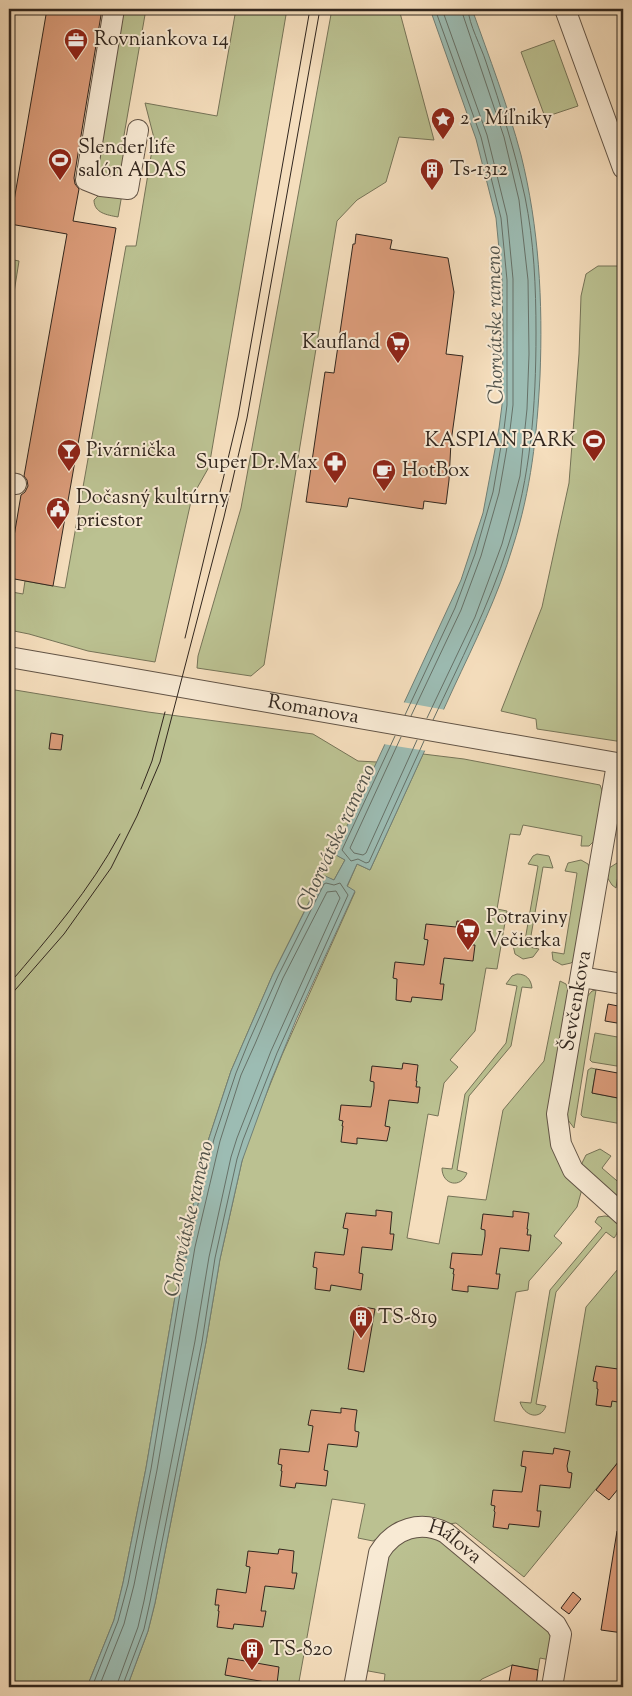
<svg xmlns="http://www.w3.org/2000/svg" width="632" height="1696" font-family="'Sorts Mill Goudy',serif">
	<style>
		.green { fill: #bbc191; stroke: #767458 }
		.water { fill: #9cbcb3; stroke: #718077 }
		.pier { fill: #f5debd }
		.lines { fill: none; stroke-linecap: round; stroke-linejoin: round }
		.shore { stroke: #667168; stroke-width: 1 }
		.building { fill: #dc9d7b; stroke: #31261e }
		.minor-casing { stroke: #625446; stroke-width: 22 }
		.minor { stroke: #f8ead4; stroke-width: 20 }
		.tram { stroke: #31261e; stroke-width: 1 }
		.labels { text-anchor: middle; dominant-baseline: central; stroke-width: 4; stroke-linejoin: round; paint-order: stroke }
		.poi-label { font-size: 20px; fill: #31261e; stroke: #f8ead4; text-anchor: start }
		.street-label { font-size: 20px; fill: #31261e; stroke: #f8ead4 }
		.water-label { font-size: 21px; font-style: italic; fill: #51534b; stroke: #f8ead4 }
	</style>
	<rect width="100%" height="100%" fill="#f5debd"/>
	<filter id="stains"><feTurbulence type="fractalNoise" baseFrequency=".004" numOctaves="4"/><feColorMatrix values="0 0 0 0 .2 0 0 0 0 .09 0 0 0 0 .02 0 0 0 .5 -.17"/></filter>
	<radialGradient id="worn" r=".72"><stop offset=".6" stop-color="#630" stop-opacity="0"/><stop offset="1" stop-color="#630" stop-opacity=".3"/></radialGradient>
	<path class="green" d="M122,9H146L123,141L130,150L120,181L102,177L94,171Z
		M236,9H287L209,467L192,497L155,662L88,651L29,634L9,630V595L12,592L23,594L25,581L65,588L126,246H136L154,138L145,103L217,116Z
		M332,9H399L434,140L399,137L386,182L357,200L337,221L264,665L251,676L197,668L198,656L241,508Z
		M554,40L578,106L545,117L521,52Z
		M100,194H122L118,217C107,215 94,213 94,200Z
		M9,259L19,261L9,324Z
		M598,266H618L623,268V422L620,440L623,441V742L537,729L536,719L501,711L542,607L569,483L579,354L581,296L586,274Z
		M9,689L148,712L313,734L358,761L377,762L335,854L345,860L334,880L322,876L273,974L231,1071L209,1138L184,1244L146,1468L123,1583L114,1620L87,1687H17L9,1680Z
		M423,754L464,759L600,785L604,796L594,841L589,846H581L582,836L523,825L520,835L510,834L497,909L507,911L497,969L486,968L475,1031L450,1060L458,1067L444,1083L438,1116L428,1114L407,1238L439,1244L448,1196L486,1200L503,1110L544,1061L560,981L566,984L570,997L551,1141C558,1165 563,1172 582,1189L577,1207L554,1236L562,1243L529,1281L528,1290L516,1292L494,1421L565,1433L586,1307L623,1263V1456L524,1577L456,1523L389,1532L373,1541L358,1538L365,1504L332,1499L298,1687H127L148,1631L155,1603L206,1342L220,1259L242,1161L247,1142L282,1055L355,892L347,887L357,864L370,870Z
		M537,854L549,856L553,868L543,867L529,947L539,949L533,957L523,959L515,954L513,945L524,946L538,866L528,864L533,856Z
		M581,860L588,864L592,872L578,957L571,963L562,965L553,960L552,952L564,954L577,873L565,871L568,863Z
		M617,863H620L616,888L612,885L607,877L609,868Z
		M517,974C526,974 531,979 532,988L522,987L511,1046L469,1096L457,1170L467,1173C461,1189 442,1185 442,1168L452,1169L465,1094L506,1043L517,986L506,984L512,976Z
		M596,990L574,1128L568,1120L566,1114L586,998L592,991Z
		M595,1033L623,1038V1067L592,1062L590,1060Z
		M591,1068L596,1069L592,1093L623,1099V1123L622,1124L583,1117L581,1115L588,1070Z
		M600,1149L611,1156L602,1168L623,1186V1205L582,1168V1163L586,1155Z
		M605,1216L617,1218C619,1225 619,1232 614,1238L606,1232L556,1292L536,1404L546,1406C540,1421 524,1416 520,1402L531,1403L550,1290L602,1228L595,1222L598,1217Z
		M411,1535L440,1536L553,1635L550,1660L540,1658L538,1670L512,1665L482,1679L473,1687H406L384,1683L385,1674L363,1670L383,1563L397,1542Z"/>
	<path class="water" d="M430,9H472C489,57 508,106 521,155C539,227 543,302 540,376C537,435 531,490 513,546C498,596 475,642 453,689C425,749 398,810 370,870L357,864L347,886L355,891L296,1020L271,1081L242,1161L220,1259L206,1342L155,1603L148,1631L127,1687H87L114,1620L123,1583L146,1468L184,1244L209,1138L231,1071L273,974L323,875L334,880L345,860L334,854L461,580L483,513L499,428L502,405L503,335L502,280L496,218L476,139Z"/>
	<path class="pier" d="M402,702L446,710L427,751L383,744Z"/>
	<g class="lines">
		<path class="shore" d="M405,715L455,608L475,554L493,492L504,429L507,405V280L501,218L481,137L435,9
			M411,716L461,610L481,556L499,493L510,430L513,405V279L507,216L487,135L442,9
			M427,718L475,617L502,544L520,476L527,409L529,354L528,280L519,200L504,137L461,9
			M433,720C460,662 489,606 508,546C531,477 536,405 536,333C536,287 534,241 525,197C515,151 501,107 486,62C481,46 469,25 468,9
			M395,736L342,850L351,861L358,859L366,863L369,862L424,741
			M401,737L350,848L354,853L363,855L366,853L417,740
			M92,1687L118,1621L128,1584L151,1469L188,1245L214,1139L236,1073L249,1041L278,976L324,884L326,883L334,885L340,883L348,895L277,1053L243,1140L237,1159L215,1258L202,1342L150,1602L144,1629L122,1687
			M99,1687L124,1624L134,1585L157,1470L195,1247L220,1141L241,1075L255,1044L283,978L327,892L336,891L340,898L271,1051L237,1138L231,1157L209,1257L195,1341L144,1601L138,1627L116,1687"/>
	</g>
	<path class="building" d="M47,9H102L74,178L75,184L79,189L73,221L116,228L53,586L9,578V566L21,495L25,492L28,486L27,480L24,476L67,234L10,224Z
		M356,234L392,240L390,249L448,258L454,292L446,354L463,356L451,442L449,480L446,504L424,501L423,509L349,498L347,507L306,502L325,372L334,373L353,244H355Z
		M51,733L63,735L61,750L49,749Z
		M457,921L472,923L470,939H472L471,945H475L473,961L444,958L440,984H444L442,1000L412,997L411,1002L396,1000L397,979L393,978L395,962L424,965L428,940L424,939L426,924L456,927Z
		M608,1004L623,1007V1024L605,1021Z
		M403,1063L418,1065L416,1081H417L416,1087H420L418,1103L389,1100L385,1126L390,1127L387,1141L357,1138V1144L341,1142L343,1126H342L343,1121L339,1120L341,1105L371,1107L374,1088V1082L370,1081L372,1066L402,1069Z
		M596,1069L623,1074V1099L592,1093Z
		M376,1210L392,1212L390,1234H394L392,1250L362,1247L359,1273L363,1274L361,1290L331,1285L330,1291L315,1289L317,1268L313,1267L315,1252L344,1255L348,1229L343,1228L346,1213L376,1216Z
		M513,1211L529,1213L527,1229H528L527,1235H531L529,1251L500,1248L496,1274H500L498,1289L468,1286V1292L452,1290L454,1274H453L454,1269L450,1268L452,1253L482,1255L485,1236V1230L481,1229L483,1214L513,1217Z
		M358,1306L375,1309L364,1372L348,1369Z
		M596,1366L618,1369V1372H623V1403L612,1401L611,1407L596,1405L598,1389H597V1382L593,1381Z
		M341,1408L357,1410L355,1425V1431L359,1432L357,1447L328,1444L324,1470L328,1471L326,1486L296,1483L295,1488L280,1486L282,1471H281L282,1465L278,1464L280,1449L309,1452L313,1426L308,1425L311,1410L341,1413Z
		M554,1448L570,1451L567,1466L568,1472L572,1473L570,1488L540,1485L537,1511H541L539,1527L509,1524L508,1529L493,1527L495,1512L494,1511L495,1506L491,1505L493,1490L522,1492L526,1467L521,1466L523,1451L553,1454Z
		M623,1456V1483L609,1500L596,1490Z
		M617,1531H623V1633L601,1630Z
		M279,1549L294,1551L292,1573H297L294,1589L265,1586L261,1611H266L263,1627L234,1624L233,1629L217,1627L219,1611H218L219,1605H215L217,1589L246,1593L250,1567L246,1566L248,1551L278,1554Z
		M573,1592L581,1599L569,1614L561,1608Z
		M228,1658L279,1667L277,1684L225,1675Z
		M512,1665L538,1670L536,1687H508Z"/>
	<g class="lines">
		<g class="minor-casing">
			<g id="minor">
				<path d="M114,9L86,180L101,186L128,189L138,130"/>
				<path d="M565,9L623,168"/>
				<path d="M9,483L16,484"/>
				<path id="s1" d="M9,657L623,764"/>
				<path d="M617,764L557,1114L561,1144L573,1170L623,1215"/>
				<path d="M581,977L623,984"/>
				<path id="s2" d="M354,1687L379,1553C394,1528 421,1520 446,1533L556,1625L561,1634L552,1687"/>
			</g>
		</g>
		<use href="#minor" class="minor"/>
		<path class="tram" d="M185,638L238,417L310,9
			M141,789L152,761L165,712
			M9,984C50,936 90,890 120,834
			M9,997L64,934L111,868L137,816L160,762L224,517L247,418L320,9"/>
	</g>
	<defs>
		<g id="office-pin" transform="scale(1.25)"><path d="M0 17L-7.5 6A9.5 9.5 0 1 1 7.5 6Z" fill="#8f2418" stroke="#f8ead4"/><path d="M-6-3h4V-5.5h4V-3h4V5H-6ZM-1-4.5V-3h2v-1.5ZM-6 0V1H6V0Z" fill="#fff"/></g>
		<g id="sight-pin" transform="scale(1.25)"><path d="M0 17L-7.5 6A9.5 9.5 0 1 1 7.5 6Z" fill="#8f2418" stroke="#f8ead4"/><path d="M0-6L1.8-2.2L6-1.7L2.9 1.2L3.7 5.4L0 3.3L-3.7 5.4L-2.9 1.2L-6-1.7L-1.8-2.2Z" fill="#fff"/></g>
		<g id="stadium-pin" transform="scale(1.25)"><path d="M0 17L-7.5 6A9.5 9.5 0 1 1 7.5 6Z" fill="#8f2418" stroke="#f8ead4"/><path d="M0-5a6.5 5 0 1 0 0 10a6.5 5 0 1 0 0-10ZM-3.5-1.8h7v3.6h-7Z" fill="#fff"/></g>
		<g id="building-pin" transform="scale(1.25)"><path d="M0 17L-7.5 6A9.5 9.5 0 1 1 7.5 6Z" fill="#8f2418" stroke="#f8ead4"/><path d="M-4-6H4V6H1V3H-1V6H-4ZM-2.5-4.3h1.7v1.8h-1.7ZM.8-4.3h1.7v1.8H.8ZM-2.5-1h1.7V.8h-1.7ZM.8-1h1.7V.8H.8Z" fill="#fff"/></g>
		<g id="supermarket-pin" transform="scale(1.25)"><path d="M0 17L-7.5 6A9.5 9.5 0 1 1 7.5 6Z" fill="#8f2418" stroke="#f8ead4"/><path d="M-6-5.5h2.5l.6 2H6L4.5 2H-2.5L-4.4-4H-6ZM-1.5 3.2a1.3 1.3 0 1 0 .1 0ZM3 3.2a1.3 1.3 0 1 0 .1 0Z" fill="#fff"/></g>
		<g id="bar-pin" transform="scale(1.25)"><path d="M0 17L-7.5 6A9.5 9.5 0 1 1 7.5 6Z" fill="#8f2418" stroke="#f8ead4"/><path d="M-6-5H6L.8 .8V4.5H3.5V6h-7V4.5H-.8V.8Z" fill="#fff"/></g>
		<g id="pharmacy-pin" transform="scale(1.25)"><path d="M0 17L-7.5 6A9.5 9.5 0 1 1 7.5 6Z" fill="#8f2418" stroke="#f8ead4"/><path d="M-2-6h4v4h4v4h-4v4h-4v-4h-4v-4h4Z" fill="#fff"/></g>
		<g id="cafe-pin" transform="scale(1.25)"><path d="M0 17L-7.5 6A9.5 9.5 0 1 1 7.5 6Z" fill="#8f2418" stroke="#f8ead4"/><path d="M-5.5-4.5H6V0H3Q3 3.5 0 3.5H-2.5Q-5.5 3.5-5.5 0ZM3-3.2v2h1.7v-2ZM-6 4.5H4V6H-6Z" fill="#fff"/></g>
		<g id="civic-pin" transform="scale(1.25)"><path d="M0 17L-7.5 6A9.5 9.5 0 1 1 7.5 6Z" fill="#8f2418" stroke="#f8ead4"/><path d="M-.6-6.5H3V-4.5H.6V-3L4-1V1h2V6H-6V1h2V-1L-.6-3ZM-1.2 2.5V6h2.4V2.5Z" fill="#fff"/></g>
	</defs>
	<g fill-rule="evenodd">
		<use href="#office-pin" x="76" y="40"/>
		<use href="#sight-pin" x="443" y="119"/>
		<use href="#stadium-pin" x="60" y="160"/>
		<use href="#building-pin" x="432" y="170"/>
		<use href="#supermarket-pin" x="398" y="343"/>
		<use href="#stadium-pin" x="594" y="441"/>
		<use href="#bar-pin" x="69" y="451"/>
		<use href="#pharmacy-pin" x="335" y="463"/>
		<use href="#cafe-pin" x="384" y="471"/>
		<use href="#civic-pin" x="58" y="509"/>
		<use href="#supermarket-pin" x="468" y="930"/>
		<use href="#building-pin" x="361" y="1318"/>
		<use href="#building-pin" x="252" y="1650"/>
	</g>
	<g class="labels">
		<g class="poi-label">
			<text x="94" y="40">Rovniankova 14</text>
			<text x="460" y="119">2 - Míľniky</text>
			<text x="78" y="148">Slender life<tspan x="78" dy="23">salón ADAS</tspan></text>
			<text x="450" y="170">Ts-1312</text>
			<text x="380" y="343" text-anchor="end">Kaufland</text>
			<text x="576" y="441" text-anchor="end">KASPIAN PARK</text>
			<text x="86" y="451">Pivárnička</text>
			<text x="318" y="463" text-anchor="end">Super Dr.Max</text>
			<text x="402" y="471">HotBox</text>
			<text x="76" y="498">Dočasný kultúrny<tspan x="76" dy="23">priestor</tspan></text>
			<text x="486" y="918">Potraviny<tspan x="486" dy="23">Večierka</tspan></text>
			<text x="378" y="1318">TS-819</text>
			<text x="270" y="1650">TS-820</text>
		</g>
		<g class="street-label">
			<text stroke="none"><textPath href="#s1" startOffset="309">Romanova</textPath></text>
			<text transform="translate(577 1001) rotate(-80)">Ševčenkova</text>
			<text stroke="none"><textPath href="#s2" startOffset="226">Hálova</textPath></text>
		</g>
		<g class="water-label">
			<text transform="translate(496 325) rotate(-91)">Chorvátske rameno</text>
			<text transform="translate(337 838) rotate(-65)">Chorvátske rameno</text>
			<text transform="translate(190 1219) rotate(-77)">Chorvátske rameno</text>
		</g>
	</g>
	<rect width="632" height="1696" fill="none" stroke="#f5debd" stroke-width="30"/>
	<rect x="10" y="10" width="612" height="1676" fill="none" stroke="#31261e" stroke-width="2.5"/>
	<rect x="15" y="15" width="602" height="1666" fill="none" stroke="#31261e"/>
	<rect width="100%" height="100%" filter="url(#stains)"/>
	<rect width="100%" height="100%" fill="url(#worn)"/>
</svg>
